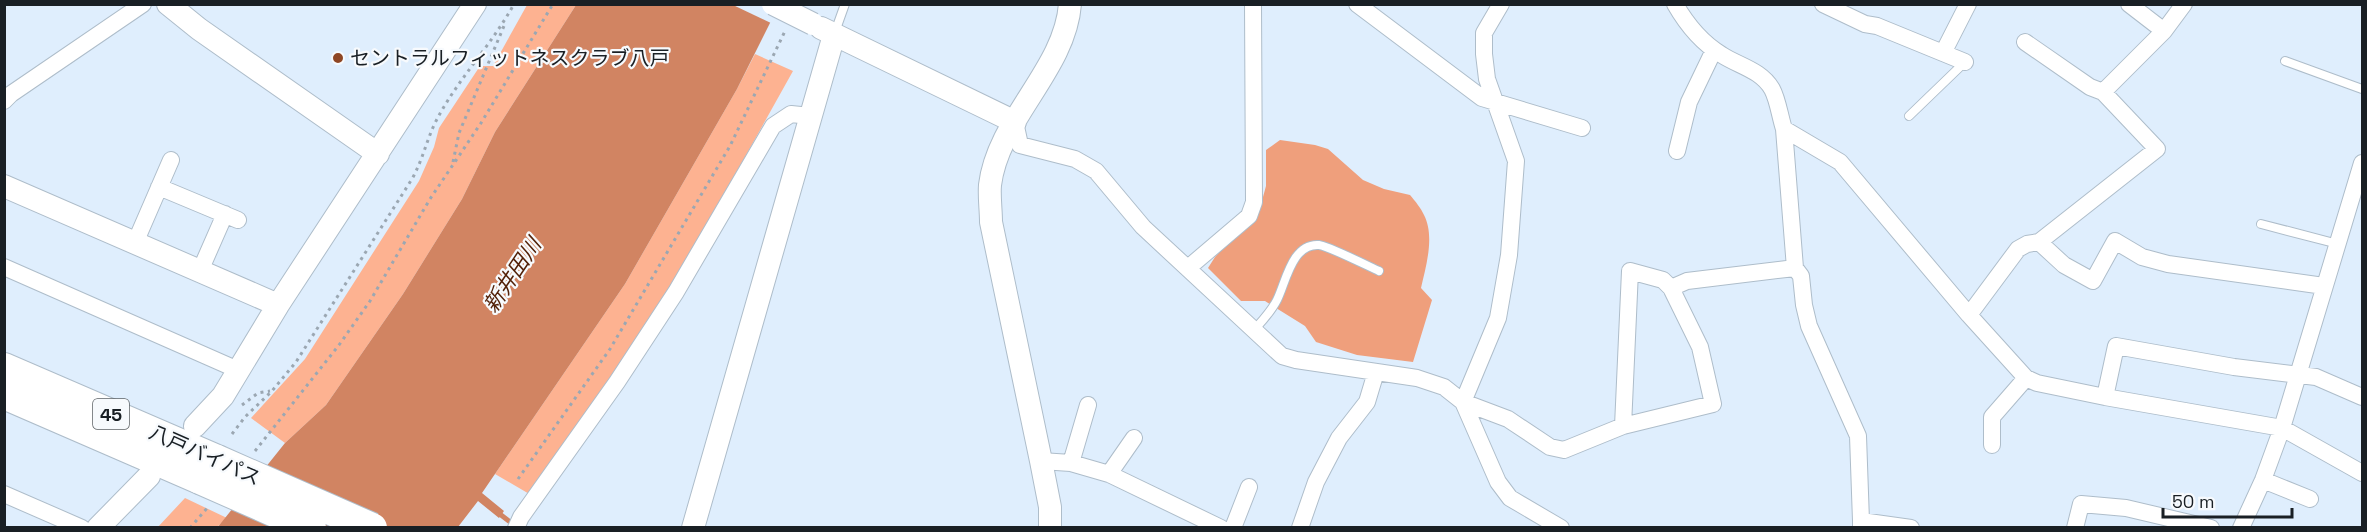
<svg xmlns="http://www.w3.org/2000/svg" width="2367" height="532" font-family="'Space Grotesk','Noto Sans JP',sans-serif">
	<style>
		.green { fill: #fdb291 }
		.forest { fill: #ef9f7c }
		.water { fill: #d18462 }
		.pier { fill: #dfeefd }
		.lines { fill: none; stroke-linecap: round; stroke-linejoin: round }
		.stream { stroke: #d18462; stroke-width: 5 }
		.lane-casing { stroke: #aebdca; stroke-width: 10 }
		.street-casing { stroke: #aebdca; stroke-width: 18 }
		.secondary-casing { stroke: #aebdca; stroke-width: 24 }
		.highway-casing { stroke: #aebdca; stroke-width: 32 }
		.path { stroke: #9ba7b2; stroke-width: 3; stroke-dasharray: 3 4.5; stroke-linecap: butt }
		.lane { stroke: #fff; stroke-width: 8 }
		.street { stroke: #fff; stroke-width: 16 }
		.secondary { stroke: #fff; stroke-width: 22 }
		.highway { stroke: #fff; stroke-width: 30 }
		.secondary-bridge-casing { stroke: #aebdca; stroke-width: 24; stroke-linecap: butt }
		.highway-bridge-casing { stroke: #aebdca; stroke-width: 32; stroke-linecap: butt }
		.secondary-bridge { stroke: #fff; stroke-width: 22 }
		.highway-bridge { stroke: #fff; stroke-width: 30 }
		.poi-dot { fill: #8e4624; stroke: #f7fafd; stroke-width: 2 }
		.labels { text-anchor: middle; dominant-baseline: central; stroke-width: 4.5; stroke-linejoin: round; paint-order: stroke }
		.shield { fill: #f7fafd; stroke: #5c6165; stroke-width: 1.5 }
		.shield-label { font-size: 18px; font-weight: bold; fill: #191f24 }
		.poi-label { font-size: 20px; fill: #191f24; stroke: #f7fafd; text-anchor: start }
		.street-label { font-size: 20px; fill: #191f24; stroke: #f7fafd }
		.water-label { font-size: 21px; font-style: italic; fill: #532108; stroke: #f7fafd }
	</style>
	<rect width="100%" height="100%" fill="#dfeefd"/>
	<path class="green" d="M527,5H576L495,132L462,199L403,294L326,405L285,443L251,418L305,359L419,181L434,147L439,128L480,66H493Z
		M755,54L793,71L672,288L531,495L495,474L625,284L737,89Z
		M185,498L227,518L217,527L157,528Z"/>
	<path class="forest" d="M1280,140L1315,145L1328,149L1363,180L1384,189L1410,195C1415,201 1421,208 1424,215C1435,236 1426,266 1421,288L1432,300L1413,362L1357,355L1316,342L1305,326L1265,301H1241L1208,268L1215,257L1260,208L1266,186V150Z"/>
	<path class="water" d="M576,5H779L737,89L625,284L482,493L504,511L499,518L478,501L458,527L217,528L285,443L326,405L403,294L462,199L495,132Z"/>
	<path class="pier" d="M782,4L773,24L733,5Z"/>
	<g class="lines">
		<path class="stream" d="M501,515L514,525"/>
		<g class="lane-casing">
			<path id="lane" d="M835,32L845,4
				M2285,61L2362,89
				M1909,116L1965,62
				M2261,224L2338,244
				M1254,330C1262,321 1271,312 1277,300C1286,282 1292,243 1319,245C1328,246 1368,266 1379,271"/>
		</g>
		<g class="street-casing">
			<path id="street" d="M1357,4L1482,98L1582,128
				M1501,4L1484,33V54L1487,79L1516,161L1509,255L1498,318L1463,402L1498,482L1510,498L1561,528
				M1675,4C1687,25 1702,43 1722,55C1739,66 1761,70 1772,89C1778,100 1780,117 1784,129
				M1823,4L1865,24L1877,26L1965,62
				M2129,4L2164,31
				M2184,4L2164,31L2103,92L2157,149L2039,242L2064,265L2093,281L2115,241L2142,257L2168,264L2324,286
				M2025,42L2090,87L2103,92
				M1943,53L1968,4
				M4,101L11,94L143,4
				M1015,122L1020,145L1075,159L1096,171L1143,227L1282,356L1296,360L1417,378L1444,387L1463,402L1508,419L1550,447L1564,450L1623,426L1713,404L1700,347L1671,288L1687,281L1795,268L1784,129L1840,162L1969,315L2026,378L2037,383L2105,397L2282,428L2362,473
				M1677,151L1689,102L1714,50
				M159,187L238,220
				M135,243L171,160
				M4,267L238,370
				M1188,268L1249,216L1254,202L1253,4
				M1795,268L1801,276L1804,305L1809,326L1858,436L1861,521
				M200,271L225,214
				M1969,315L2018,249L2027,244L2039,242
				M2105,397L2116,346L2234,367L2316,377L2362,397
				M1623,426L1630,271L1663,280L1671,288
				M1992,445V417L2026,378
				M1041,461L1071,463L1109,474L1221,528
				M1071,463L1088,405
				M1109,474L1134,438
				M2263,480L2310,499
				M4,494L82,528
				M516,528L521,517L617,382L676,292L773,126L791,114L810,116
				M1233,528L1249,487
				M1300,528L1316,482L1339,438L1367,402L1376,372
				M1861,528V521L1911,528
				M2075,528L2081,504L2126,508L2211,528
				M2241,528L2263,480L2282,428L2362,163"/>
		</g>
		<g class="secondary-casing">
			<path id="secondary" d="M168,4L199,29L378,154
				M821,28L1015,122
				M4,186L278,305
				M195,426L223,396L278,305L475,4
				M98,528L149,476
				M693,528L834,35
				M1050,528V507L1041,461L991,222C991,210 989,197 990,185C998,119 1065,70 1070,4"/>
		</g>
		<g class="highway-casing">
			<path id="highway" d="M4,368L217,460
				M4,394L200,479"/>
		</g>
		<path class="path" d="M453,162L459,133L504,26
			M242,405L258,393L270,391
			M232,434L245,417L272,391L296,362L412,179C423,159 426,142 435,123C456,81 491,46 514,4
			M255,451L339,345L370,301L430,199L481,123L553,4
			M518,479L610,349L730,146L785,31
			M190,528L208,507"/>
		<use href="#lane" class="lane"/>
		<use href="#street" class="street"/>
		<use href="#secondary" class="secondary"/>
		<use href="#highway" class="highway"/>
		<g class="secondary-bridge-casing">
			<path id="secondary-bridge" d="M773,4L813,24"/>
		</g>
		<g class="highway-bridge-casing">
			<path id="highway-bridge" d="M217,460L372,528
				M200,479L311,528"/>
		</g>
		<use href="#secondary-bridge" class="secondary-bridge"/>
		<use href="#highway-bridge" class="highway-bridge"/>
	</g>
	<circle class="poi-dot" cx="338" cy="58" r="6"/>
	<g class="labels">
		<rect class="shield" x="93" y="399" width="36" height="30" rx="4.5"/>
		<g class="shield-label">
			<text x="111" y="414">45</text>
		</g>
		<g class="poi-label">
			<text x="350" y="58">セントラルフィットネスクラブ八戸</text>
		</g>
		<g class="street-label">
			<text transform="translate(205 455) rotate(24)">八戸バイパス</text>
		</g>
		<g class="water-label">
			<text transform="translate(512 275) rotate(-56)">新井田川</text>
		</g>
	</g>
	<rect width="2367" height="532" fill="none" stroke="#191f24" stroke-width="12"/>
	<path d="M2163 508v9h129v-9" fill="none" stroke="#191f24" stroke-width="3"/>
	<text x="2172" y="508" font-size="18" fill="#191f24" stroke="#f7fafd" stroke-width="4.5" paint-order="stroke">50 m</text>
</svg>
